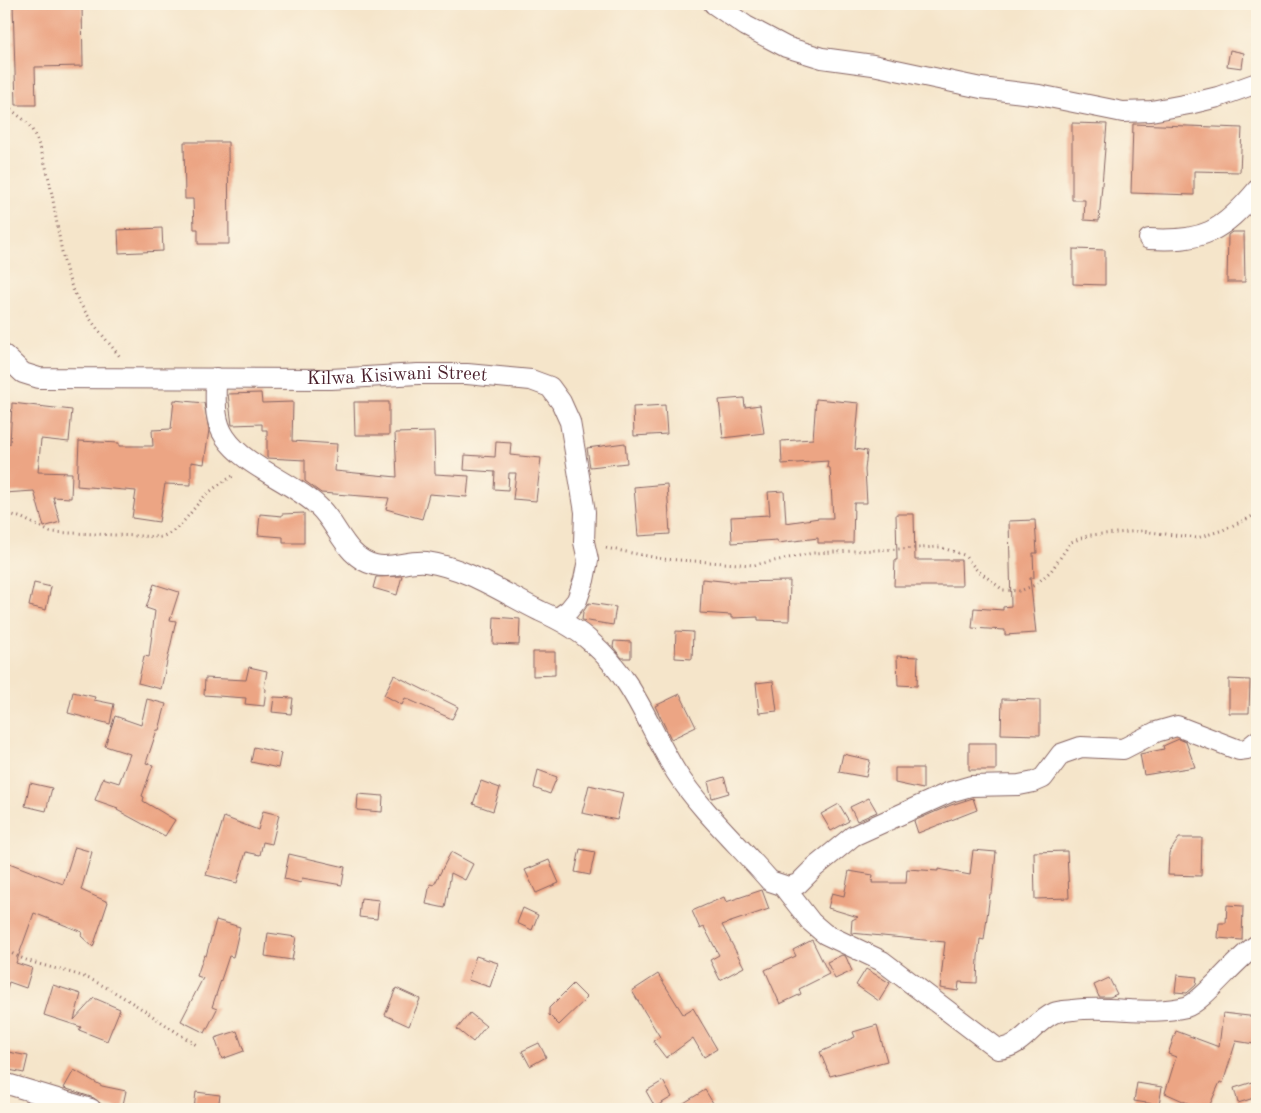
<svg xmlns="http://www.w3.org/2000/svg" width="1261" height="1113" font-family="'Old Standard TT',serif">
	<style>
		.building { fill: #eca584 }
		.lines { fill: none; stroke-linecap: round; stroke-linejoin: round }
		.minor-casing { stroke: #866463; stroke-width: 22 }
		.path { stroke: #866463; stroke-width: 3; stroke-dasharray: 1 4; stroke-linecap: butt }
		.minor { stroke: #fff; stroke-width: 20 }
		.labels { text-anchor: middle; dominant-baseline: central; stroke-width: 5; stroke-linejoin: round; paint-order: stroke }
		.street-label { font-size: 19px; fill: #4a1f2b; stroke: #fcf5e5 }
	</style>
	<rect width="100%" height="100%" fill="#fcf5e5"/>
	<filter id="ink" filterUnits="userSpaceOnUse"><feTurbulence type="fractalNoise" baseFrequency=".02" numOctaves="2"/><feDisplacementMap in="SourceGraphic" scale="10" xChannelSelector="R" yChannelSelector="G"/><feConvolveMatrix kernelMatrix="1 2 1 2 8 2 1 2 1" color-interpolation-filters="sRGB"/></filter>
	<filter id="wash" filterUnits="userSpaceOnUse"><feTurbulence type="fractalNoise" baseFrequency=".0096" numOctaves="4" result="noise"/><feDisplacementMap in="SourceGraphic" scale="20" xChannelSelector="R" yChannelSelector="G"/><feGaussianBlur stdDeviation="1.12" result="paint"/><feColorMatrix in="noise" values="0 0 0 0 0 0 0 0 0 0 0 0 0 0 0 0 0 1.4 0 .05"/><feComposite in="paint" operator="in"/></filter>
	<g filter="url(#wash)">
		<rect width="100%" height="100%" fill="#f5e5ca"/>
		<g id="blocks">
			<path class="building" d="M13,4H82L83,66L35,67L36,105H16Z
				M1230,50L1244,53L1242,68L1227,66Z
				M1072,123L1107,124L1099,221L1084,220L1085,200H1072Z
				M1133,124L1242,128L1240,172L1194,171V195L1131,193Z
				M184,142H228L229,244H198V229H194L193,199H185Z
				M162,228L163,251L119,253L118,230Z
				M1232,232H1244L1245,282H1227L1228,235Z
				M1073,249L1105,250V285L1073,284Z
				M261,393L262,403L293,402L292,441L337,444L335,471L397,477L395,433L434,432L435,474L469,476L467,497L429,494L422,519L386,509L389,498L321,493L305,481V460L267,458V430H262V424L232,425L228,394Z
				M744,398L745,407L760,405L764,433L723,438L719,400Z
				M816,399L859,403L855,449L867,451L865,470L867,503H854L853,543H818V538L778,543L777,540L732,543L731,517L770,515L768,492L784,491L786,523L819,518H833L830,468L827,467L828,461L782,464L781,441L813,439Z
				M174,400L204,403L209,430L204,464L191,462V485L165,484L159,522L132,518L136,491L77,486L79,441L119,443V446H153L152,430L171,429Z
				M354,402H389V435H355Z
				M12,403L72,410L69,442L41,439L38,472L72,473L71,498L53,497L60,522L44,527L34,491L4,493V443L10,444Z
				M665,405L667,434L634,436L633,407Z
				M496,442L511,443L510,455L541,458L536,501L513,499L516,473H509L508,490L494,489L495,472L464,470L465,455L495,457Z
				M625,443L627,463L590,467L587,448Z
				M667,484L670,534L638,536L634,487Z
				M304,513V543H283V537L258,535L260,514L282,516V514Z
				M896,514H914L915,560H961L962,586H894L895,560H897Z
				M1035,520L1037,553H1033L1034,578H1030L1036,633L1005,635V630L972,628L974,608L1003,610V607L1011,606L1009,521Z
				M402,576L397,595L373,588L376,577Z
				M702,579L732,582L790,581L789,621L758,620V617L731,618V615L700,613Z
				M34,583L51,587L46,610L29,606Z
				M154,584L179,592L170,620L176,621L161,689L138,683L144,656L149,657L155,611L146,608Z
				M589,603L616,607L613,625L582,620L583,612Z
				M494,617L520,619L519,645L493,644Z
				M676,631L693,632L692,659L675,658Z
				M614,641L631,642V658H622L613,647Z
				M533,652H555V675L533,676Z
				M897,656L918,657L917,686L898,685Z
				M249,667L267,671L264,688L266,689L264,706L245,704L246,698L204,695L205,678L246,680Z
				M394,675L458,707L452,719L405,698L402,705L384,695Z
				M1229,679L1250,680L1249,713H1229Z
				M773,681L777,711L759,713L756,683Z
				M73,692L95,697L94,700L114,704L110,724L68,713Z
				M680,694L696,727L671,739L655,706Z
				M274,697L293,698L291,714L272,712Z
				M147,699L166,704L159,730H157L146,763L153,765L142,796L144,797L143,801L175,820L165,836L117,810L118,808L95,800L103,778L119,783L130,754L105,746L115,716L141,725Z
				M1002,699L1040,700V735L1001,734Z
				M1179,739L1186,742L1195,767L1144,775L1140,754L1164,749L1163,746Z
				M969,743H996V770H969Z
				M254,747L281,753L278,768L251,762Z
				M843,754L870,760L866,777L839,772Z
				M895,768H923V789L895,783Z
				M538,770L557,777L550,794L534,788Z
				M724,777L729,793L712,798L708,782Z
				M481,781L500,788L493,811L473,804Z
				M30,783L52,788L46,811L25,806Z
				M589,785L623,793L617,820L582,813Z
				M358,794L383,796L382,812L357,810Z
				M869,798L877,812L857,821L850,807Z
				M973,798L977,810L918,833L914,821L951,805Z
				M839,804L849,821L831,831L821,814Z
				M263,811L279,815L272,844L263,842L260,855L246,852L237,883L206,875L224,817L258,830Z
				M1179,838H1202L1201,876L1168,875L1169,853Z
				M75,847L92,852L81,890L108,902L93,947L81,936L82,932L34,913L16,963L32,968L26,988L9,982L6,992L4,991V861L63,884Z
				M580,849L595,852L590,875L575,872Z
				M973,850L996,852L992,894H990L984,940L980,939L978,957L977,983L959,982L958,991L940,988L945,942L851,933L852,920L858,917L828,908L832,893L844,896L849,871L873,875L872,883H906L907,869L938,871V869L970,875Z
				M1067,851L1069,898L1035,899L1034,852Z
				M451,852L473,864L465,880L451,873L445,908L426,904L430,884L434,885Z
				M289,854L345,867L342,885L302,878L301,883L284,879Z
				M549,860L559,883L536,893L525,870Z
				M762,890L769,909L722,925L744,967L720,980L710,960L719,955L704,927L700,929L692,911L724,897L726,902Z
				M361,898L379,900L377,919L359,917Z
				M1227,905L1243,906L1242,940L1218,938L1219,923H1226Z
				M523,908L538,915L532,930L517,923Z
				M216,920L240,927L233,957L229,956L212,1007L217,1009L205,1033L181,1021L203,978L197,976L204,955L206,956Z
				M268,933L296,937L292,960L265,956Z
				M812,940L829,974L799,989L801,994L780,1004L765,970L796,956L793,950Z
				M842,955L846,957L852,971L835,979L827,962Z
				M476,956L498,963L490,987L468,980Z
				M866,969L890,983L879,1001L856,985Z
				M658,974L683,1014L693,1008L717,1049L704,1057L693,1038L666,1058L653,1041L660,1037L632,991Z
				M1177,975L1197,977L1196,985L1187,993L1175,992Z
				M1109,978L1117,994L1110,997H1099L1094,985Z
				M573,984L587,998L559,1025L549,1015V1008Z
				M53,985L81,994L74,1020L94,998L120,1009L107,1041L79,1030L81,1027L44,1015Z
				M396,988L420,999L409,1026L385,1015Z
				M470,1013L486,1026L473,1042L457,1029Z
				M1223,1013L1257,1017L1254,1044L1236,1041L1223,1083L1220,1082L1208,1109H1201L1165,1093L1176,1057L1168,1054L1176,1031L1219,1047Z
				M877,1025L887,1061L830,1076L820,1052L855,1037L853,1032Z
				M237,1031L244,1051L222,1059L215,1038Z
				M539,1043L546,1057L530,1066L522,1051Z
				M4,1051L28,1056L24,1073L4,1069Z
				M74,1070L102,1086L126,1091L122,1109L102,1105L94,1098L64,1088Z
				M663,1081L672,1097L655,1107L646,1091Z
				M1253,1082L1257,1097L1238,1103L1234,1088Z
				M1137,1083L1162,1087L1159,1105L1134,1101Z
				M705,1090L713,1103L702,1109H674Z
				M196,1092L220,1095L218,1109H194Z"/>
		</g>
	</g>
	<g filter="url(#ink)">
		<use href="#blocks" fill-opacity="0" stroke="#866463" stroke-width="1"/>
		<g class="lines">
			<g class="minor-casing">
				<g id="minor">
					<path d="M714,4L746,26L786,47L822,58L873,65L981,88L1039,95L1123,112L1151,111L1189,104L1218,97L1257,83"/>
					<path d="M1149,239C1203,242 1222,232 1257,190"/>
					<path id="s1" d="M4,355L23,373L39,378L331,379L418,374H467L531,380L550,387L561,402L570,422L585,512L584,542L588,560L584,580L577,600L569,610L558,618"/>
					<path d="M216,378C216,398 213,419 225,437C245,467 291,481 318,506C338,524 345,558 375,565C392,569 409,560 426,562C468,568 503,593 540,611C558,619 576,628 591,642C635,680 647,725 676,772C702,812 739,845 770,881L788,887L798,884L815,867L853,836L950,792L971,786L1019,785L1034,782L1043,778L1061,754L1081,747L1123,749L1156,732L1177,726L1239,750L1247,749L1257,741"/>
					<path d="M783,886L811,922L825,934L882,961L998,1049C1024,1047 1032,1023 1054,1013C1059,1011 1067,1011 1073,1010C1110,1005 1150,1016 1186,1007C1202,1003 1237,957 1257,945"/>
					<path d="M4,1083L91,1109"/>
				</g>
			</g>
			<path class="path" d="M4,102C11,112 25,118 31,128C55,171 54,233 69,279C79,309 101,333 121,358
				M4,512L22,518L50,532L160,537C181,532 191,509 206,495C214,488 225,480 235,475
				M606,548L663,559L754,565L813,553L940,547L964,555L976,569L1003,590L1020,591L1035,585L1051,571L1071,542L1090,535L1142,531L1197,538L1223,530L1257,514
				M4,948C26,966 67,968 94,981C130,999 163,1024 198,1046"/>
			<use href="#minor" class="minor"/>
		</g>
	</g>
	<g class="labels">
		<g class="street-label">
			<text stroke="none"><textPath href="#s1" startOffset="401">Kilwa Kisiwani Street</textPath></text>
		</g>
	</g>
	<rect width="1261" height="1113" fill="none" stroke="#fcf5e5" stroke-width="20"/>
</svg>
